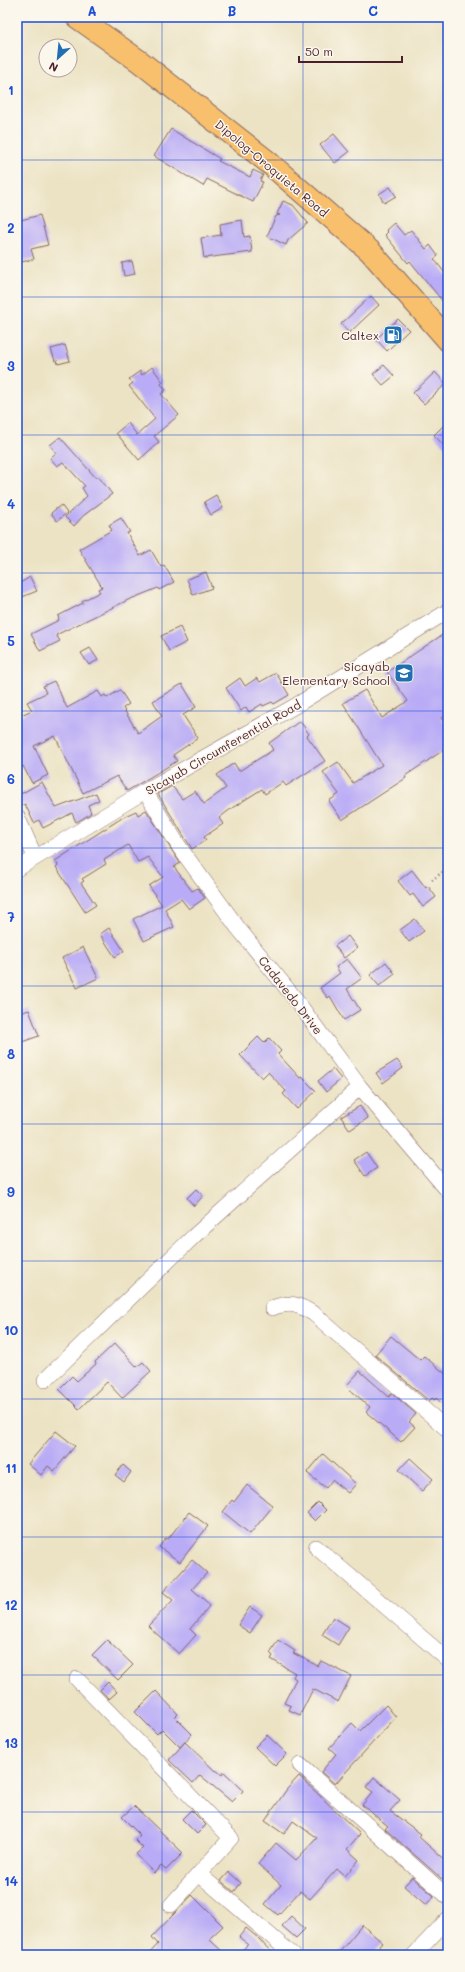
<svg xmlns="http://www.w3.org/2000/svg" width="465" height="1972" font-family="Mali,sans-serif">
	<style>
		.building { fill: #b9abf6 }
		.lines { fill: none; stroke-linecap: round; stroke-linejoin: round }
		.minor-casing { stroke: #836461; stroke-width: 16 }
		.highway-casing { stroke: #836461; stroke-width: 24 }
		.path { stroke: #836461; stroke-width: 2.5; stroke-dasharray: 1 3; stroke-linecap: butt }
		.minor { stroke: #fff; stroke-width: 15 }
		.highway { stroke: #f8bf6c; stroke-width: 22 }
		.grid { fill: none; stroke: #1d4ed8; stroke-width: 1; stroke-opacity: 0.55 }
		.labels { text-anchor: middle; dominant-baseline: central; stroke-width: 3; stroke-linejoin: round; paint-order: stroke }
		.street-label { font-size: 12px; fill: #4a1f2b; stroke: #fbf7ec }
		.poi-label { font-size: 12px; fill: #4a1f2b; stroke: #fbf7ec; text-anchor: end }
		.neatline { fill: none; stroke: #1d4ed8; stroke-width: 1.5 }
		.grid-label { font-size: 13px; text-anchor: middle; font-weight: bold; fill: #1d4ed8 }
	</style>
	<rect width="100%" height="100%" fill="#fbf7ec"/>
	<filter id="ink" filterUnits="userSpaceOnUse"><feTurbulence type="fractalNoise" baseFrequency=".025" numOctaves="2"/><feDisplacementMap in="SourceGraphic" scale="8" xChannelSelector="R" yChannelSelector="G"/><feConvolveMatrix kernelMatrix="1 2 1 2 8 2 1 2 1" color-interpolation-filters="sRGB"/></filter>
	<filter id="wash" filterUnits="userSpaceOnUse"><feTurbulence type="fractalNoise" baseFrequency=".012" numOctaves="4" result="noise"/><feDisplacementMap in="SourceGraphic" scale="16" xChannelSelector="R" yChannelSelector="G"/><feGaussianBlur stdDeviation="0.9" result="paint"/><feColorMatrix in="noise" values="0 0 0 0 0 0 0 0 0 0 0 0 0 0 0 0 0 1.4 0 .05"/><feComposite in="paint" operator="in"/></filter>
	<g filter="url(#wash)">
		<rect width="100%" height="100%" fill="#ece3c4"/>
		<g id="blocks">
			<path class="building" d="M171,129L220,159L218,161L250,177L253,170L263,175L260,181L263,182L253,202L207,179L203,186L154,156Z
				M334,134L349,152L335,163L320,145Z
				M390,187L396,196L384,203L379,194Z
				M283,201L293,205L308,223L288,240L286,245L267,236L276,216L280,215L277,214Z
				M40,215L48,245L31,249L34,259L17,263V221Z
				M242,220L244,237L250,236L252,252L204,258L201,238L221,235L220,224Z
				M394,223L404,235L411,230L426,249L430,245L438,256L434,259L448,277V308L410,261L408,263L385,235L388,232L386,230Z
				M132,261L135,274L124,276L122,263Z
				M371,296L379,305L349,333L341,324Z
				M398,319L409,330L387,351L376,339Z
				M65,345L70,361L58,364L57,360L55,361L51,349Z
				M384,365L394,376L383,385L373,374Z
				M152,367L163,382L161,384L166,390L161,394L179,415L154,436L159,442L139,460L116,433L128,423L137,435L155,419L129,386L133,383L129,379L140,371L142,375Z
				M435,372L446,384L424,404L413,393Z
				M448,421V450L434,435Z
				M60,437L96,478L98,476L112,494L83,516L74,526L65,517L87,496L82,488L85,486L63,462L57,466L50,458L56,453L50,445Z
				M216,495L223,508L211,515L204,502Z
				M61,505L67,513L57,521L51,513Z
				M121,518L130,532L127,533L140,556L151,550L161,567L164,565L174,582L159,590L158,588L128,600L56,635L60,641L40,651L31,634L59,620L58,616L83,603L82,601L100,592L98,589L102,587L79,549L112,530L109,525Z
				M206,572L212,588L193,595L187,579Z
				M30,577L37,591L17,599V585Z
				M180,627L187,642L169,651L161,636Z
				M448,631V714L441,718L448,728V747L405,776L406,778L342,820L329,801L339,794L323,772L338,762L353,783L382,765L343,703L365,690L382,718L408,701L387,672Z
				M90,648L98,660L89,665L81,653Z
				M276,673L289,695L274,704L272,702L263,706L262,704L249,712L246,707L241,711L226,688L240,678L245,686L257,678L260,682Z
				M54,681L67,708L98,691L102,697L105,695L107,698L120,690L129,704L123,708L138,733L162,716L153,701L182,684L196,707L183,715L198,738L173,755L177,761L127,791L117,776L83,793L55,736L34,746L48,775L32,783L23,766L17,769V717L32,710L27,702L46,693L43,686Z
				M300,721L309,734L307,736L325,761L286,786L283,782L265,794L262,789L232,808L219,818L223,824L204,837L206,840L192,849L158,794L172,786L182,799L195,791L204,804L226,788L217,775L234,763L239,771L273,750L269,743Z
				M42,782L56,808L96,793L99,800L88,805L91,813L82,819L76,822L72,813L43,828L39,820L34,823L25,804L21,806L17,800V796Z
				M146,810L180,863L174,867L192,891L198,888L205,898L189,909L181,899L165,909L174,927L144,941L133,919L162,905L149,886L163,877L148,857L138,862L128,845L104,860L106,864L82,879L84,881L81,883L96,905L85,912L56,867L58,865L55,861L125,816L136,811L138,815Z
				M412,870L426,888L428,886L436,897L423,907L413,894L410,896L398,881Z
				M415,919L424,931L409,942L400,930Z
				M109,928L124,951L115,957L100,934Z
				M348,936L357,948L344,958L335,946Z
				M83,947L98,978L77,988L62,958Z
				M347,959L362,978L347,989L360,1010L344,1020L330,996L328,998L320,988L340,973L336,967Z
				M386,962L395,974L379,986L370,975Z
				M29,1010L39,1036L19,1043L17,1037V1014Z
				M258,1037L264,1043L269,1038L281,1051L278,1054L300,1078L302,1077L316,1091L297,1109L283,1094L286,1091L268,1072L262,1078L240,1055Z
				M397,1060L403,1068L383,1083L376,1073Z
				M333,1069L341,1079L326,1092L318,1081Z
				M360,1106L368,1118L350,1130L341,1117Z
				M366,1152L377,1168L365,1176L354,1160Z
				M196,1189L203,1196L194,1206L187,1198Z
				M391,1336L420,1360L424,1356L448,1376V1409L436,1398L435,1400L432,1398L429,1401L375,1355Z
				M115,1343L137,1367L143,1362L151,1371L122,1398L107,1382L79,1409L59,1389L72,1376L77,1381L96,1364L95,1362Z
				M360,1371L389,1397L392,1393L416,1414L409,1422L415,1427L401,1442L366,1412L370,1407L346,1386Z
				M56,1431L75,1446L54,1471L48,1466L41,1475L28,1464Z
				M323,1454L356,1484L348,1493L332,1480L326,1488L307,1473Z
				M410,1458L433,1479L422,1491L399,1470Z
				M123,1465L131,1472L124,1482L115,1475Z
				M247,1485L273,1506L250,1534L223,1512L232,1500L234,1502Z
				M318,1502L326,1510L315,1521L307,1513Z
				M189,1512L208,1526L180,1562L159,1547L166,1538L168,1539Z
				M192,1560L207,1573L192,1589L210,1605L190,1629L196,1635L179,1654L148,1626L173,1600L163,1592Z
				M250,1607L262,1615L250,1633L238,1625Z
				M333,1617L349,1627L338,1645L322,1635Z
				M107,1640L133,1665L118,1680L92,1655Z
				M278,1640L295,1651L293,1653L318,1666L321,1661L351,1676L338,1702L313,1689L300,1715L289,1710L291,1706L284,1703L296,1679L293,1677L295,1673L271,1659L273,1656L270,1653Z
				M108,1682L117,1692L109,1699L100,1690Z
				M156,1691L178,1714L175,1717L192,1734L180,1747L162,1729L157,1734L135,1712Z
				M386,1705L396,1717L335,1784L321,1772L336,1754L329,1748L352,1723L360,1731Z
				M267,1735L287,1754L275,1766L255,1747Z
				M185,1742L215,1771L216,1770L222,1775L224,1772L241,1788L243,1791L232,1802L200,1775L193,1783L169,1760Z
				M299,1776L360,1834L347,1849L359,1860L345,1876L337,1869L310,1899L300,1891L278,1915L265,1904L281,1885L258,1864L276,1843L296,1860L317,1838L293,1821L284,1834L265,1821L287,1789Z
				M374,1777L400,1800L390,1811L421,1834L419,1837L448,1863V1873L442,1879L385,1829L388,1826L362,1805L373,1792L366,1787Z
				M134,1806L183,1853L166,1870L161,1866L154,1873L136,1854L143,1848L135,1840L140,1835L122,1817Z
				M191,1810L206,1825L197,1834L182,1819Z
				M229,1872L241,1883L234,1892L221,1881Z
				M412,1877L434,1896L426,1905L404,1886Z
				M192,1895L223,1926L209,1939L226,1955H148L158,1944L152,1937Z
				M291,1916L305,1929L296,1938L282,1926Z
				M362,1925L383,1943L372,1955H337Z
				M246,1928L258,1938L274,1955H238L248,1944L239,1937Z"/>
		</g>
	</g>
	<g filter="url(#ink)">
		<use href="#blocks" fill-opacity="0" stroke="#836461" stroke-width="1"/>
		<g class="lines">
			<g class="minor-casing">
				<path id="minor" d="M145,791L180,848L238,928L293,996L360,1087L448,1191
					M17,816L35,857
					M17,869L145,791L295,706L448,611
					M272,1308C290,1301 298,1304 314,1314L448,1430
					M45,1380L193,1237L360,1087
					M316,1547L448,1660
					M77,1679L231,1838L171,1905
					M300,1765L448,1897
					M199,1874L293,1955
					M414,1955L448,1919"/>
			</g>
			<g class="highway-casing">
				<path id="highway" d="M77,17L139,61L268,162L370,251L448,340"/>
			</g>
			<path class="path" d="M432,880L448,868"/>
			<use href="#minor" class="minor"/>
			<use href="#highway" class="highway"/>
		</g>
	</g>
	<path class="grid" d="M162,17V1955M303,17V1955M17,160H448M17,297H448M17,435H448M17,573H448M17,711H448M17,848H448M17,986H448M17,1124H448M17,1261H448M17,1399H448M17,1537H448M17,1675H448M17,1812H448"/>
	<defs>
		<g id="fuel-square" transform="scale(1)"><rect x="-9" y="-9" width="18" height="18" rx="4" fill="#1f6fb2" stroke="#fbf7ec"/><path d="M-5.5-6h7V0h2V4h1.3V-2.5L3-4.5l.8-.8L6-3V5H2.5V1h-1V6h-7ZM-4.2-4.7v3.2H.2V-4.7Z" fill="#fff"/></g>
		<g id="school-square" transform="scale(1)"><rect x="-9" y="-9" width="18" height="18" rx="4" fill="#1f6fb2" stroke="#fbf7ec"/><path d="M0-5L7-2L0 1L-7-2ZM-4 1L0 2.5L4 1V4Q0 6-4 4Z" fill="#fff"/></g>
	</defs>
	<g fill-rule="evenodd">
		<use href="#fuel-square" x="393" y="335"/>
		<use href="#school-square" x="404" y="673"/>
	</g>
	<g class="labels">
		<g class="street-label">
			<text transform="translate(272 168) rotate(40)">Dipolog-Oroquieta Road</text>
			<text transform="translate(223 747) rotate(-30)">Sicayab Circumferential Road</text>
			<text transform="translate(291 995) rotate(52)">Cadavedo Drive</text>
		</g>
		<g class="poi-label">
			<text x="379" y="335">Caltex</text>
			<text x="390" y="666">Sicayab<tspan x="390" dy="14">Elementary School</tspan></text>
		</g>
	</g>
	<rect width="465" height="1972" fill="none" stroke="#fbf7ec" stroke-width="44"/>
	<g transform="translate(58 58) rotate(207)"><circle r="19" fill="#fbf7ec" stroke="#b4a19f"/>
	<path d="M0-3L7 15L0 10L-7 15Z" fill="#1f6fb2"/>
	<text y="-6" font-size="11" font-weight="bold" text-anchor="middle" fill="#4a1f2b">N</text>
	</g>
	<path d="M299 56v6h103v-6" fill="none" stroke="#4a1f2b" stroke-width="2"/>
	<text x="305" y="56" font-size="12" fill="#4a1f2b" stroke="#fbf7ec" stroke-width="3" paint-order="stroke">50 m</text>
	<rect x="22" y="22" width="421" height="1928" class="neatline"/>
	<g class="grid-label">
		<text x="92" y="16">A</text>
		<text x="232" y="16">B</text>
		<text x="373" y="16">C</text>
		<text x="11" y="95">1</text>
		<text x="11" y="233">2</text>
		<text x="11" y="371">3</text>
		<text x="11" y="509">4</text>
		<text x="11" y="646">5</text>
		<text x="11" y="784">6</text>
		<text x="11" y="922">7</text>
		<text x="11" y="1059">8</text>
		<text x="11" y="1197">9</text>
		<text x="11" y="1335">10</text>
		<text x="11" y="1473">11</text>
		<text x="11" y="1610">12</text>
		<text x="11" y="1748">13</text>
		<text x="11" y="1886">14</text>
	</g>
</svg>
